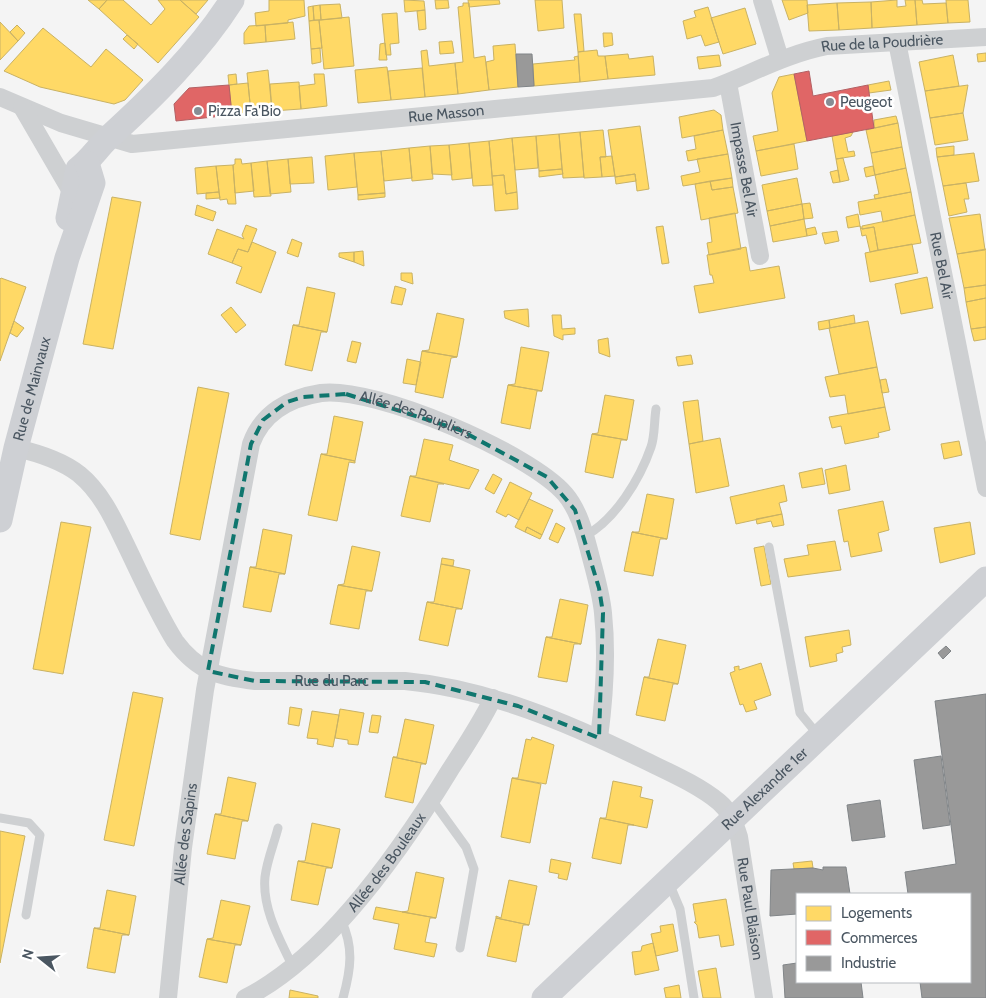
<svg xmlns="http://www.w3.org/2000/svg" width="986" height="998" font-family="Cabin,sans-serif">
	<style>
		.homes { fill: #ffd966; stroke: #c9b264 }
		.shops { fill: #e06666; stroke: #b36164 }
		.industry { fill: #999; stroke: #818588 }
		.lines { fill: none; stroke-linecap: round; stroke-linejoin: round }
		.lane { stroke: #ced0d2; stroke-width: 9 }
		.street { stroke: #ced0d2; stroke-width: 18 }
		.secondary { stroke: #ced0d4; stroke-width: 25 }
		.marked { fill: none; stroke: #0f766e; stroke-width: 4; stroke-dasharray: 10 6; stroke-linejoin: round }
		.poi-dot { fill: #868d94; stroke: #fff; stroke-width: 2 }
		.labels { text-anchor: middle; dominant-baseline: central; stroke-width: 5; stroke-linejoin: round; paint-order: stroke }
		.street-label { font-size: 15px; fill: #4a5661; stroke: #fff }
		.poi-label { font-size: 15px; fill: #4a5661; stroke: #fff; text-anchor: start }
	</style>
	<rect width="100%" height="100%" fill="#f4f4f4"/>
	<path class="homes" d="M88,0H107L99,9Z
		M107,0H123L151,25L165,9L158,0H180L199,17L158,63L99,9Z
		M180,0H208L196,14Z
		M269,0H304L305,16L288,20V23L256,26L255,13L269,11Z
		M404,0L424,1L425,10L405,12Z
		M435,0H448L449,8L436,9Z
		M468,0H499L500,4L469,7Z
		M535,0H562L564,28L538,31Z
		M782,0H807L808,13L789,20Z
		M897,0V7L906,6L905,0H915L917,25L872,28L871,2Z
		M915,0H922L923,4L946,3L948,23L917,25Z
		M946,0H968L970,22L948,23Z
		M871,2L872,28L839,30L837,3Z
		M463,3H469L474,58L485,56L489,90L458,94L455,63L463,62L458,7L463,6Z
		M837,3L839,30L809,31L807,5Z
		M340,4L342,18L321,20L320,5Z
		M320,5L321,20H314L313,6Z
		M313,6L314,20L309,21L308,7Z
		M708,7L719,42L705,46L701,35L687,39L683,21L696,17L694,11Z
		M745,8L756,44L723,54L711,18Z
		M425,10L426,29L419,30L417,11Z
		M397,13L399,43L390,44L391,55H386L382,14Z
		M574,14H581L584,51L578,52Z
		M349,17L354,66L324,69L319,20Z
		M319,20L322,48L311,49L309,21Z
		M0,22L18,41L0,60Z
		M293,22L295,39L266,42L265,25Z
		M17,25L25,33L18,41L10,32Z
		M265,25L266,42L244,44V33L249,26Z
		M43,28L91,67L106,49L143,80L125,100L114,104L40,87L4,71Z
		M603,33H612L613,45L604,47Z
		M127,35L138,44L134,49L123,39Z
		M452,41L454,53L440,54L439,42Z
		M385,43L387,60H379L380,44Z
		M515,44L518,87L489,90L486,62L494,60L493,46Z
		M320,48L321,62L312,64L311,49Z
		M427,50L429,66L455,63L458,94L425,97L421,51Z
		M597,50L598,56H605L608,79L580,82L578,52Z
		M986,53V61L978,62L977,54Z
		M628,54L629,59L653,56L655,75L608,79L605,56Z
		M719,55L721,66L699,69L697,57Z
		M953,55L959,86L925,91L919,62Z
		M578,56L580,82L534,86L533,64L575,60L574,57Z
		M387,67L391,100L358,103L355,70Z
		M422,68L425,97L391,100L388,71Z
		M268,70L272,111L251,113L247,73Z
		M236,74L237,84L229,85L228,75Z
		M314,74H324L327,106L301,109L299,86L315,84Z
		M794,74L807,141L756,151L753,136L778,131L772,93L779,77Z
		M889,81L891,90L869,93L868,85Z
		M299,82L301,109L272,111L270,84Z
		M248,83L251,113L232,115L229,85Z
		M968,85L963,113L930,118L925,91Z
		M714,110L721,115L723,130L682,138L679,117Z
		M963,113L968,140L935,145L930,118Z
		M896,116L898,123L874,128V120Z
		M898,123L902,147L871,153L866,130Z
		M640,126L649,189L637,191L635,174L615,177L608,130Z
		M603,130L606,157H600L602,177L584,178L580,132Z
		M723,130L728,154L688,161L686,151L696,149L694,136Z
		M580,132L584,177L563,178L559,134Z
		M853,132L851,136L845,138L848,152L854,151L855,156L836,159L832,136Z
		M559,134L562,169L539,171L536,136Z
		M536,136L538,168L515,170L512,138Z
		M512,138L517,192L506,194L504,175L492,176L489,141Z
		M489,141L493,185L473,186L469,143Z
		M469,143L472,178L452,180L449,145Z
		M794,144L798,169L761,176L756,151Z
		M449,145L452,175L432,174L430,146Z
		M430,146L433,179L412,181L409,148Z
		M954,146V155L937,157L936,148Z
		M902,147L906,168L875,175L871,153Z
		M409,148L412,178L384,181L381,151Z
		M381,151L385,193L358,195L354,153Z
		M354,153L357,187L328,190L325,156Z
		M974,153L979,181L943,186L937,157Z
		M728,154L732,178L683,186L681,176L700,172L697,159Z
		M612,156L615,176L602,177L600,157Z
		M312,157L314,183L290,184L288,159Z
		M843,158L849,180L840,182L836,159Z
		M235,159H241L242,164L251,163L254,191L235,193L233,165L235,164Z
		M288,159L291,192L270,194L267,161Z
		M267,161L271,196L254,197L251,163Z
		M233,165L236,204H228L227,199L220,200L216,166Z
		M216,166L219,192L197,194L195,168Z
		M873,166L875,175L866,177L864,168Z
		M906,168L911,192L875,199L874,195L879,194L875,175Z
		M562,169L563,174L539,177V171Z
		M838,170L840,182L833,183L830,172Z
		M635,174L636,181L616,184L615,177Z
		M504,175L506,194L517,192L518,209L495,211L492,176Z
		M732,178L733,187L712,190L710,181Z
		M797,178L802,204L767,211L762,185Z
		M710,181L712,190L733,187L738,213L701,220L695,184Z
		M966,183L969,199H964L967,212L949,216L943,186Z
		M219,192L220,198L206,199V193Z
		M911,192L915,215L883,222L881,211L860,215L858,202Z
		M385,193V197L358,200V195Z
		M112,197L141,202L113,349L83,344Z
		M810,203L813,218L804,219L802,204Z
		M802,204L804,219L770,226L767,211Z
		M197,205L216,212L213,221L195,215Z
		M735,213L741,249L709,255L707,243L712,242L709,218Z
		M858,214L860,226L848,228L846,217Z
		M980,214L985,250L957,254L949,218Z
		M915,215L921,243L878,250L874,227L862,229V226Z
		M804,219L807,236L773,242L770,226Z
		M246,225L257,229L248,252L238,249L232,263L208,254L217,229L244,239L242,235Z
		M663,226L669,263L662,264L656,227Z
		M860,226L862,229L874,227L878,250L870,252L866,235L862,236Z
		M815,227L817,234L807,236L806,229Z
		M837,231L839,241L825,244L822,233Z
		M292,239L302,243L298,257L287,253Z
		M252,242L276,252L261,293L236,283L242,267L232,263L238,249L248,252Z
		M912,244L918,273L870,282L865,253Z
		M746,247L750,271L779,266L785,298L699,313L694,286L714,283L712,275H710L707,255Z
		M986,249V285L964,288L957,254Z
		M363,251L364,266L354,262V252Z
		M354,252V262L339,257V253Z
		M401,273H412L413,284L401,280Z
		M927,277L933,308L901,314L895,284Z
		M1,278L26,287L0,361V279Z
		M986,285V298L966,302L964,288Z
		M395,286L406,289L402,305L391,303Z
		M307,287L335,293L327,332L293,325H299Z
		M986,298V327L971,329L966,302Z
		M231,307L246,325L236,333L221,315Z
		M528,309L529,327L505,318L504,311Z
		M437,313L464,319L457,357L422,351L429,350Z
		M552,315H561L562,329L575,328V334L563,335V340L554,336Z
		M854,315L855,323L830,328L829,320Z
		M829,320L830,328L819,330L818,322Z
		M14,321L24,328L17,337L10,333Z
		M868,321L877,367L839,374L829,328Z
		M293,325L327,332H321L312,371L285,365Z
		M986,327V339L974,341L971,329Z
		M608,338L610,357L599,353L598,340Z
		M352,341L361,343L356,363L347,361Z
		M521,347L549,352L542,391L508,385L515,384Z
		M422,351L457,357L451,358L443,398L415,392Z
		M691,355L693,364L678,366L676,357Z
		M407,359L421,362L416,385L403,383Z
		M877,367L885,407L848,414L845,395L830,397L825,377Z
		M886,379L889,392L882,393L880,380Z
		M508,385L542,391H537L530,429L501,423Z
		M198,387L229,393L200,540L170,534Z
		M605,395L634,400L627,440L592,434L598,433Z
		M698,400L703,441L689,444L683,402Z
		M885,407L890,430L878,433L879,437L845,444L841,426L832,428L829,417Z
		M334,416L363,422L355,461L321,454H327Z
		M592,434L627,440H621L613,478L585,472Z
		M720,438L729,486L696,493L689,444Z
		M424,439L453,445L449,460L479,470L469,489L410,476H416Z
		M959,441L962,455L944,459L941,444Z
		M321,454L355,461V463L349,462L337,521L308,515Z
		M846,465L850,490L829,494L825,470Z
		M822,468L825,484L802,488L799,473Z
		M493,474L502,479L494,494L485,489Z
		M410,476L444,484H438L430,522L401,516Z
		M510,482L532,493L519,520L508,514L506,517L496,512Z
		M784,485L787,501L779,503L782,514L736,524L730,497Z
		M647,494L674,499L667,539L632,532H639Z
		M529,499L553,510L542,535L527,527L525,532L515,527Z
		M883,501L889,530L878,533L882,551L851,557L848,541L844,542L838,510Z
		M782,514L784,525L773,527L771,521L757,524L756,519Z
		M61,522L91,527L63,674L33,669Z
		M970,522L975,554L940,563L934,528Z
		M556,523L565,528L558,543L549,539Z
		M527,527L542,535L540,539L525,532Z
		M263,529L292,535L285,574L250,567H256Z
		M632,532L667,539H660L653,576L624,571Z
		M835,541L841,570L788,577L784,559L809,555L807,545Z
		M352,546L380,552L372,591L338,585L344,584Z
		M764,546L771,584L761,586L754,548Z
		M442,558L454,560L453,566L441,564Z
		M441,564L470,570L462,609L427,602H434Z
		M250,567L285,574H279L271,612L243,607Z
		M338,585L372,591H366L359,629L330,624Z
		M560,599L588,605L581,644L546,637H552Z
		M427,602L462,609H456L448,646L419,640Z
		M849,630L851,645L842,647L843,652L836,654L837,661L810,667L805,637Z
		M546,637L581,644H574L567,682L538,677Z
		M658,639L686,645L678,684L644,677H649Z
		M761,663L771,695L754,701L757,709L746,712L743,704L740,705L730,673L735,671L734,667L739,666V670Z
		M644,677L678,684H673L665,721L636,715Z
		M133,692L163,698L134,846L104,840Z
		M290,707L302,709L299,726L288,724Z
		M340,709L364,713L358,745L348,744V740L335,738Z
		M312,711L339,715L333,747L317,744L318,739L307,738Z
		M372,715L381,716L378,733L369,732Z
		M405,719L434,725L426,764L393,757H397Z
		M532,737L554,745L546,784L512,778H518L526,739L531,740Z
		M393,757L426,764H421L413,803L385,797Z
		M228,777L256,783L248,821L215,814H221Z
		M512,778L541,784L530,843L501,837Z
		M613,781L642,787L640,797L653,800L647,828L600,818H606Z
		M215,814L248,821H242L235,859L207,854Z
		M600,818L634,825H628L621,864L592,858Z
		M312,823L340,829L332,868L298,861H305Z
		M0,831L25,836L0,963Z
		M551,859L571,863L567,880L558,878L559,874L549,872Z
		M298,861L332,868H326L318,905L291,900Z
		M812,861L813,868L794,869L793,863Z
		M416,872L444,878L436,918L402,912L408,911Z
		M509,880L537,886L529,925L496,918V916L501,918Z
		M107,890L136,896L129,935L94,928H100Z
		M726,899L734,945L721,947L719,935L699,938L697,925L694,922H696L693,904Z
		M221,900L250,906L241,945L207,939L213,938Z
		M376,907L436,918H430L425,942L437,944L434,957L394,949L399,924L373,919Z
		M496,918L529,925H523L516,962L487,956Z
		M673,924L678,951L656,956L651,934L661,932L660,926Z
		M94,928L129,935H122L115,973L87,968Z
		M207,939L241,945H235L227,983L199,977Z
		M653,943L659,970L635,975L632,952L641,951L642,946Z
		M716,968L721,998H703L698,971Z
		M679,985L681,998H666L664,988Z
		M290,990L318,996V998H289Z"/>
	<path class="shops" d="M809,71L813,96L868,85L874,128L807,141L794,74Z
		M229,85L232,115L176,121L174,104L189,88Z"/>
	<path class="industry" d="M516,54H532L534,86L518,87Z
		M946,646L951,651L943,659L938,653Z
		M986,694V998H922L920,982H970V894H908L905,872L956,864L935,701Z
		M941,756L950,825L923,829L914,760Z
		M880,800L885,837L852,841L847,805Z
		M823,867H846L850,894H797V914L770,916L771,870L813,868L823,870Z
		M797,963V982H861L863,998H785L783,965Z"/>
	<g class="lines">
		<path class="lane" d="M585,536C615,520 640,479 651,447C655,436 654,421 656,409
			M769,547L800,713L818,735
			M432,800L466,847L474,869L460,948
			M0,818L29,823L40,835L26,915
			M278,828C274,844 267,860 265,877C262,908 279,938 292,965
			M669,883L680,909L694,998
			M341,920C354,947 351,969 343,998"/>
		<g class="street">
			<path d="M762,0L780,59"/>
			<path id="s1" d="M897,42L986,488"/>
			<path id="s2" d="M728,83L760,256"/>
			<path id="s3" d="M0,97L61,123L132,144L713,88C751,74 786,54 827,46L986,37"/>
			<path d="M22,107L72,193"/>
			<path id="s4" d="M16,448C38,453 61,460 79,474C101,492 113,518 125,543C141,576 156,610 175,641C198,672 219,677 255,681H405C489,689 568,723 642,759C668,772 697,784 719,802C730,811 735,824 739,837L764,998"/>
			<path id="s5" d="M168,998L183,848L205,690L251,444C262,413 289,398 321,393C375,386 530,453 565,494C578,509 584,531 589,550C594,570 601,592 603,613C607,651 604,700 599,738"/>
			<path id="s6" d="M245,998C328,957 403,847 450,770C465,747 481,723 493,698"/>
		</g>
		<g class="secondary">
			<path d="M68,218L78,169C89,161 97,149 107,139C152,98 199,52 232,0"/>
			<path id="s7" d="M0,520L16,448L67,258L93,183L87,163"/>
			<path id="s8" d="M544,998L986,579"/>
		</g>
	</g>
	<path class="marked" d="M346,394L460,430L547,477L575,510L599,588L603,613L599,738L518,706L425,682L255,681L208,671L251,444L263,420L287,402L303,397Z"/>
	<g class="poi-dot">
		<circle cx="830" cy="102" r="5"/>
		<circle cx="198" cy="111" r="5"/>
	</g>
	<g class="labels">
		<g class="street-label">
			<text stroke="none"><textPath href="#s3" startOffset="901">Rue de la Poudrière</textPath></text>
			<text stroke="none"><textPath href="#s3" startOffset="456">Rue Masson</textPath></text>
			<text stroke="none"><textPath href="#s2" startOffset="88">Impasse Bel Air</textPath></text>
			<text stroke="none"><textPath href="#s1" startOffset="228">Rue Bel Air</textPath></text>
			<text stroke="none"><textPath href="#s7" startOffset="135">Rue de Mainvaux</textPath></text>
			<text stroke="none"><textPath href="#s5" startOffset="750">Allée des Peupliers</textPath></text>
			<text stroke="none"><textPath href="#s4" startOffset="432">Rue du Parc</textPath></text>
			<text stroke="none"><textPath href="#s8" startOffset="304">Rue Alexandre 1er</textPath></text>
			<text stroke="none"><textPath href="#s5" startOffset="165">Allée des Sapins</textPath></text>
			<text stroke="none"><textPath href="#s6" startOffset="198">Allée des Bouleaux</textPath></text>
			<text stroke="none"><textPath href="#s4" startOffset="958">Rue Paul Blaison</textPath></text>
		</g>
		<g class="poi-label">
			<text x="840" y="102">Peugeot</text>
			<text x="208" y="111">Pizza Fa'Bio</text>
		</g>
	</g>
	<rect x="796" y="893" width="175" height="90" fill="#ffffff" stroke="#b7bbc0"/>
	<rect x="806" y="906" width="25" height="15" fill="#ffd966" stroke="#b7bbc0"/>
	<text x="841" y="918" font-size="15" fill="#4a5661">Logements</text>
	<rect x="806" y="930" width="25" height="15" fill="#e06666" stroke="#b7bbc0"/>
	<text x="841" y="943" font-size="15" fill="#4a5661">Commerces</text>
	<rect x="806" y="956" width="25" height="15" fill="#999999" stroke="#b7bbc0"/>
	<text x="841" y="968" font-size="15" fill="#4a5661">Industrie</text>
	<g transform="translate(40 958) rotate(287)" stroke="#ffffff" stroke-width="4" paint-order="stroke">
	<path d="M0-4L9 19L0 12L-9 19Z" fill="#4a5661"/>
	<text y="-8" font-size="14" font-weight="bold" text-anchor="middle" fill="#4a5661">N</text>
	</g>
</svg>
